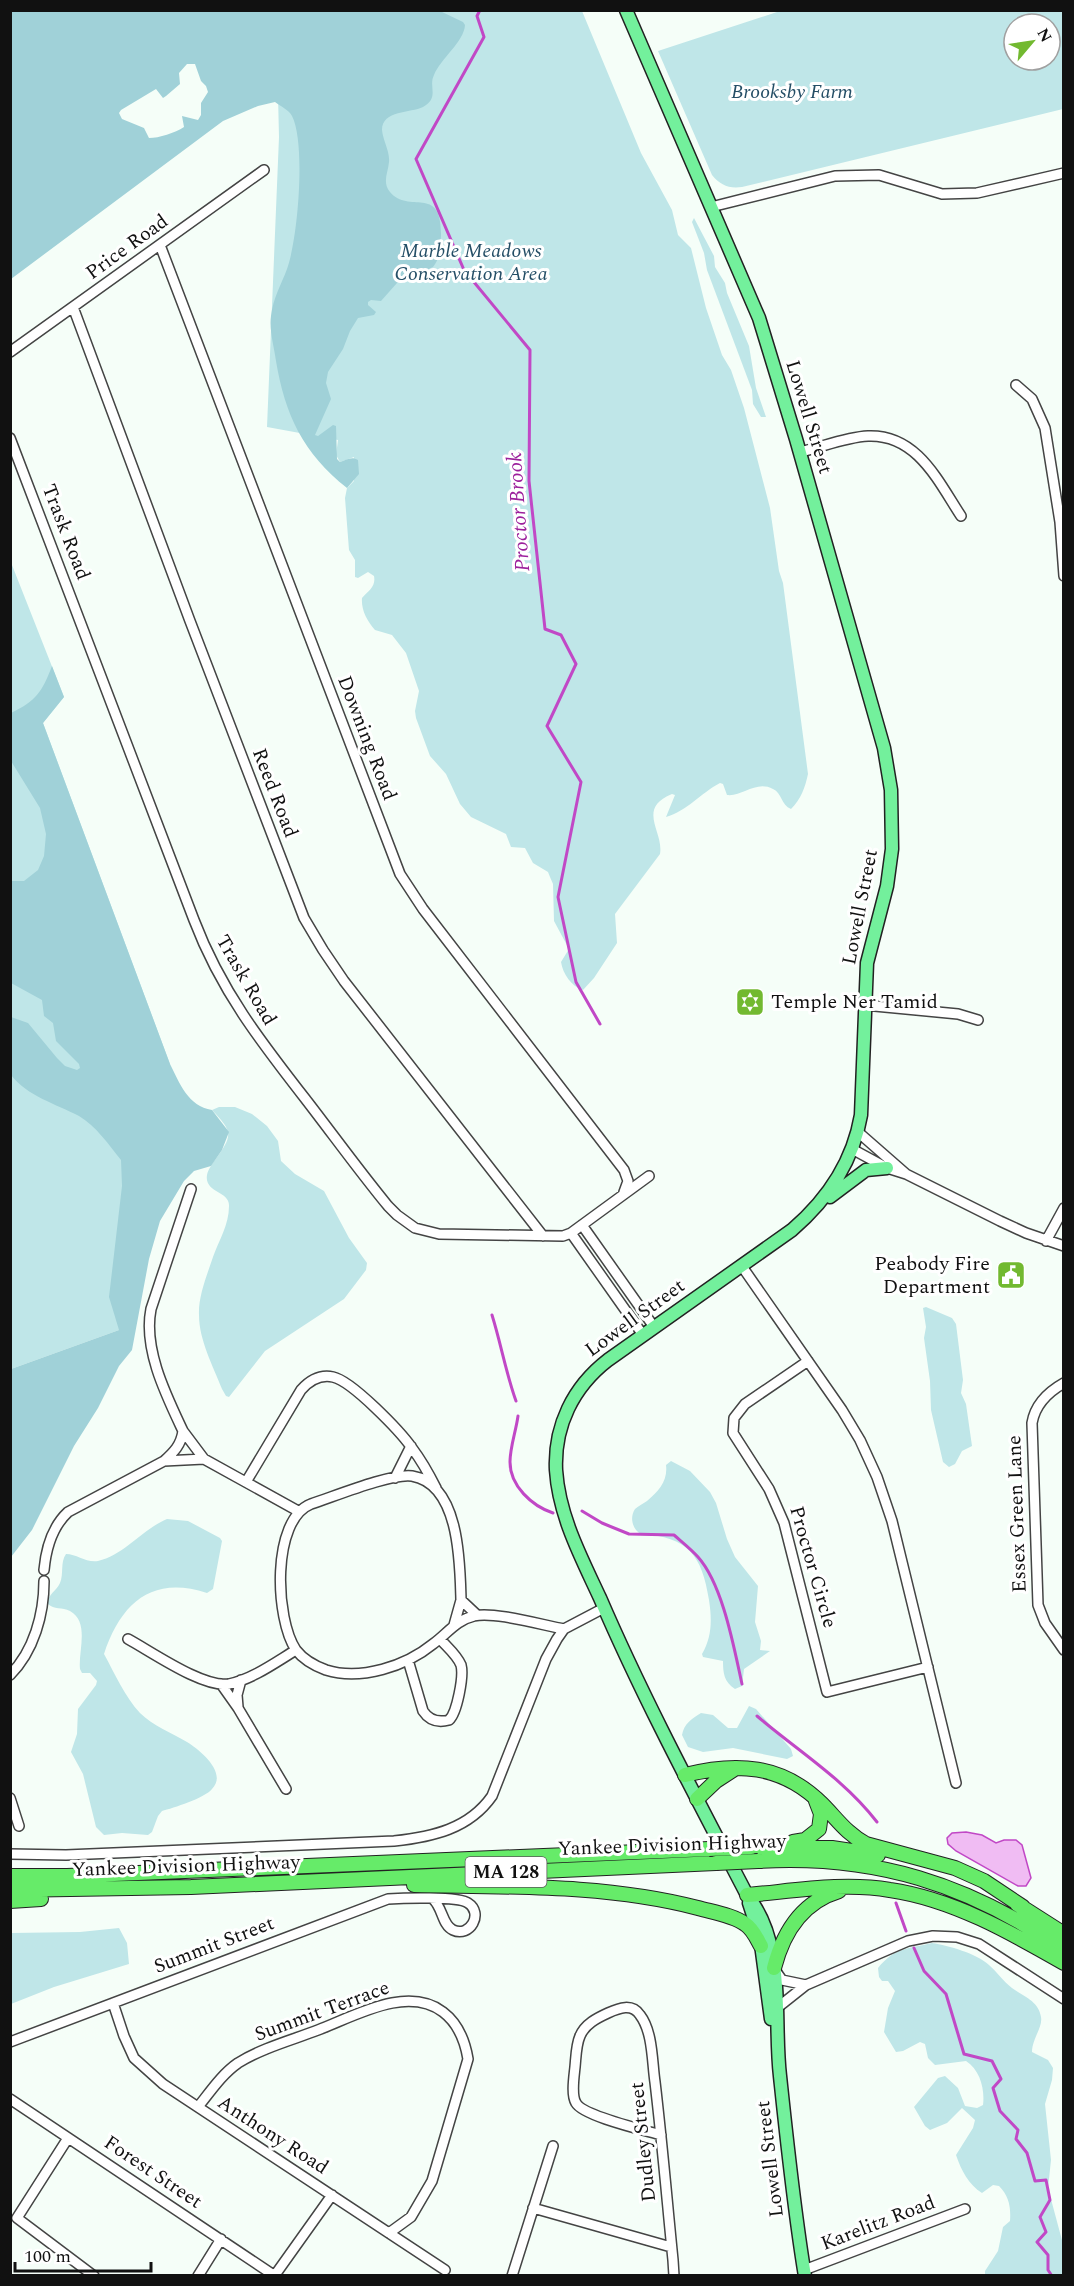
<svg xmlns="http://www.w3.org/2000/svg" width="1074" height="2286" font-family="Spectral,serif">
	<style>
		.green { fill: #bfe6e8; fill-rule: evenodd }
		.forest { fill: #a0d1d8; fill-rule: evenodd }
		.water { fill: #f0bcf3; stroke: #c148c6; stroke-width: 1.5 }
		.lines { fill: none; stroke-linecap: round; stroke-linejoin: round }
		.stream { stroke: #c148c6; stroke-width: 3 }
		.minor-casing { stroke: #444; stroke-width: 12 }
		.major-casing { stroke: #222; stroke-width: 15 }
		.highway-casing { stroke: #222; stroke-width: 16 }
		.minor { stroke: #fff; stroke-width: 9 }
		.major { stroke: #73f09c; stroke-width: 12 }
		.highway { stroke: #66eb69; stroke-width: 14 }
		.highway-bridge-casing { stroke: #222; stroke-width: 16; stroke-linecap: butt }
		.highway-bridge { stroke: #66eb69; stroke-width: 14 }
		.labels { text-anchor: middle; dominant-baseline: central; stroke-width: 6; stroke-linejoin: round; paint-order: stroke }
		.shield { fill: #fff; stroke: #585858; stroke-width: 1.5 }
		.shield-label { font-size: 18px; font-weight: bold; fill: #111 }
		.park-label { font-size: 20px; font-style: italic; fill: #244e66; stroke: #fff }
		.street-label { font-size: 20px; fill: #111; stroke: #fff }
		.poi-label { font-size: 20px; fill: #111; stroke: #fff; text-anchor: start }
		.water-label { font-size: 21px; font-style: italic; fill: #9c209c; stroke: #fff }
	</style>
	<rect width="100%" height="100%" fill="#f5fef8"/>
	<path class="green" d="M276,11H582L641,153L672,210L678,235L691,248L706,308L722,355L731,370L744,408L770,508L779,571L783,583L808,774C805,788 801,799 791,809C781,805 782,793 773,789C756,780 742,797 727,795L723,784L720,783C701,793 687,811 666,817L675,795L672,794C636,809 664,831 660,854L615,914L617,943L594,978L583,990C571,986 563,974 561,962L569,949L554,921L553,884L550,877L548,872L533,863L525,848L511,847L506,834L471,817L460,804L446,774L430,756L416,718L415,711L419,691L406,653L392,635L375,630C367,621 361,610 362,598C369,590 376,587 374,576L368,572L358,578L355,577V560L349,550L345,498L347,488L354,481V457L340,462L336,455L338,440L267,427L279,137Z
		M780,11H1063V109L742,187C729,189 720,185 712,175L658,51ZM1014,24H1050V60H1014Z
		M694,218L714,256L715,267L725,283L727,293L749,346L756,388L766,417H761L753,404L752,390L707,270L704,253L692,222Z
		M10,560L64,697L43,723L170,1064L119,1330L11,1369Z
		M219,1107H235L252,1114L267,1126L278,1141L281,1161L295,1174L324,1191L349,1238L367,1263L366,1270L344,1299L265,1351L229,1397L226,1396L222,1389C213,1366 199,1340 199,1315C198,1297 207,1275 213,1257C219,1240 229,1225 229,1206C230,1191 204,1193 207,1175C208,1170 212,1164 215,1160C233,1135 233,1132 212,1110Z
		M926,1307L952,1318L956,1324L963,1380L961,1393L966,1404L972,1446L962,1451L955,1464L949,1467L943,1462L931,1410L930,1381L924,1338L926,1327L923,1308Z
		M671,1461L690,1471L710,1492L716,1503L727,1539L735,1557L758,1586L755,1622L761,1641L760,1650L770,1651L744,1669L742,1686L735,1689C724,1682 723,1673 723,1661L703,1657L702,1654C712,1637 712,1620 709,1600C702,1555 688,1537 641,1534C633,1530 629,1518 635,1509C638,1506 643,1504 647,1501C659,1491 668,1481 666,1465Z
		M167,1519L188,1521L220,1538L222,1541L213,1589L207,1593C152,1575 121,1603 104,1654C115,1674 125,1697 140,1713C153,1726 172,1733 187,1742C200,1750 228,1773 212,1789C205,1798 173,1808 162,1811L158,1816L152,1832L148,1835L122,1833L104,1835L96,1827L83,1774L71,1752L77,1734L78,1709L96,1685L97,1681L90,1673H82L80,1669C78,1652 90,1622 70,1611C62,1607 54,1610 48,1604C48,1593 56,1592 60,1583C64,1574 60,1562 66,1554C77,1554 86,1563 98,1561C124,1555 143,1529 167,1519Z
		M749,1706L756,1709L791,1749L793,1756L787,1759L733,1748L703,1752L688,1747L682,1735C684,1724 691,1719 701,1713L713,1715L728,1728H737Z
		M119,1928L127,1943L129,1964L54,1987L11,2004V1933L80,1932Z
		M932,1943C949,1946 976,1953 989,1965C997,1972 1003,1981 1012,1988C1023,1996 1039,2001 1041,2017C1043,2027 1032,2039 1032,2052L1048,2060L1053,2068L1052,2080L1045,2104L1051,2160L1048,2188L1063,2244L1062,2275H985V2271L998,2251L1003,2227L1010,2221C1011,2207 1009,2196 999,2186L993,2185L982,2193C969,2185 961,2170 956,2155L973,2128L975,2120L962,2108L947,2123L930,2130L925,2126L914,2107L938,2078L945,2076L958,2088L965,2106L977,2108L983,2105C985,2089 980,2070 966,2061L935,2065L928,2058L925,2044L920,2042L903,2051L896,2052L884,2032L888,2008L895,1991L888,1981H882L879,1977L878,1968C895,1947 908,1949 932,1943Z"/>
	<path class="forest" d="M440,11L463,22L465,25C464,42 441,58 434,75C428,87 440,97 423,107C411,113 382,110 382,130C383,141 390,151 389,162C388,173 382,182 390,192C409,215 442,183 441,236C440,247 440,259 433,267L397,283L381,301L371,300L368,302V305L376,312L374,315L358,318L350,331L343,349L328,372L326,383L331,399L315,435L318,436L333,425L336,426L337,459L340,462C347,460 351,456 358,460L359,474L347,488C303,453 285,415 276,361C274,346 269,330 271,316C273,298 281,285 287,269C298,239 306,143 292,116C289,110 280,106 275,102L258,106L223,121L11,279V11ZM187,64H195L201,81L206,86L208,92L201,103V115L198,120L182,116L184,127C175,133 159,138 149,138L144,128L122,119L119,113L121,110L156,89L163,98L166,96L180,84L179,73Z
		M52,666L64,697L43,723L170,1064C180,1084 188,1106 212,1110L229,1132L222,1150L211,1166L194,1171L184,1181L160,1221L149,1259L132,1350L119,1366L98,1408L74,1446L32,1530L11,1557V1369L119,1330L109,1297L122,1186L121,1160C109,1145 96,1126 79,1116C56,1104 27,1096 11,1075V1017L28,1023L57,1058L65,1066L77,1070L80,1068L79,1064L56,1041L53,1023L44,1016L42,1000L11,983V881H24L38,870L44,856L46,834L40,808L11,761V713C36,701 42,692 52,666Z"/>
	<path class="water" d="M966,1832L982,1835L996,1843L1004,1840H1016L1022,1845L1031,1878L1026,1886H1018L956,1851L948,1844L947,1838L952,1833Z"/>
	<g class="lines">
		<path class="stream" d="M480,10L477,16L484,37L416,159L464,270L530,350L529,481L545,629L561,635L576,664L547,726L581,782L558,897L576,982L600,1024
			M492,1315C501,1344 506,1373 516,1401
			M518,1416C516,1431 510,1447 510,1462C510,1486 532,1506 553,1513
			M582,1511L602,1523L629,1534L674,1535C682,1542 691,1549 698,1557C723,1585 734,1648 742,1684
			M757,1716C798,1751 844,1779 877,1822
			M896,1903L906,1931
			M914,1948L924,1971L946,1994L964,2054L992,2061L1001,2079L993,2088L1000,2111L1018,2130L1016,2139L1027,2153L1035,2181L1046,2180L1050,2200L1040,2217L1046,2232L1037,2242L1048,2255V2270L1052,2276"/>
		<g class="minor-casing">
			<path id="minor" d="M711,207L835,176L879,175L942,194L977,193L1064,173
				M160,245L400,874L423,909L624,1170L628,1181L624,1192
				M73,307L190,621L304,918L323,950L344,981L543,1236
				M10,352L264,170
				M1016,385L1032,399L1045,428L1060,522L1064,576
				M10,438L194,920C221,991 261,1042 307,1101C334,1136 360,1172 388,1206L397,1215L415,1228L439,1234L563,1236L571,1233L649,1176
				M800,452C822,447 846,437 868,436C917,434 938,481 961,516
				M864,1005L958,1014L978,1020
				M858,1132L906,1174
				M852,1149L887,1168L906,1174L1000,1221L1026,1233L1064,1246
				M582,1225L654,1327
				M571,1233L643,1335
				M1046,1241L1064,1208
				M741,1265L842,1410L860,1440L877,1477L892,1521L956,1783
				M808,1361L745,1404L734,1418L733,1433L769,1489L784,1523L827,1692L928,1667
				M1064,1383C1048,1392 1035,1405 1032,1423L1038,1605L1045,1623L1064,1650
				M183,1431L204,1459
				M164,1461L204,1459L298,1511
				M395,1478L411,1446
				M246,1482L301,1390C309,1381 319,1374 333,1377C352,1381 400,1431 412,1448C421,1460 429,1474 436,1488
				M44,1570C46,1548 52,1527 68,1512L164,1461C174,1452 181,1445 183,1431C166,1395 143,1349 151,1309L191,1189
				M477,1615L461,1600C460,1564 460,1484 412,1476C391,1473 333,1497 311,1504C271,1520 275,1619 296,1650C303,1659 315,1666 326,1670C361,1681 406,1666 433,1644C447,1634 456,1620 474,1616C493,1611 542,1625 564,1629
				M454,1625L461,1600
				M128,1639C152,1652 203,1688 229,1684C253,1679 276,1662 296,1650
				M408,1660L423,1711C429,1720 438,1723 449,1720C457,1713 464,1676 461,1665C457,1655 447,1647 440,1639
				M10,1675C34,1651 44,1614 44,1581
				M221,1684L238,1708L286,1789
				M238,1707L237,1695L241,1680
				M10,1798L19,1826
				M10,1854L66,1855L394,1841C432,1837 469,1829 492,1796L546,1659L557,1639L564,1629L604,1608
				M775,1970L782,1980L806,1985
				M113,2003L124,2036L134,2058L163,2084L445,2270
				M777,2008L806,1985L908,1941L933,1936L957,1937L979,1944L1064,1999
				M10,2042L388,1899C402,1898 459,1896 468,1903C484,1913 470,1938 453,1930C442,1925 443,1908 433,1899
				M10,2099L275,2276
				M198,2107C210,2092 222,2074 238,2063C262,2048 292,2040 318,2030C355,2016 407,1985 443,2012C459,2024 465,2041 468,2059L432,2181L411,2217L389,2233
				M661,2135C644,2130 583,2116 576,2103C571,2095 574,2077 575,2067C576,2057 576,2045 580,2036C585,2024 597,2018 608,2013C619,2008 632,2003 640,2015C653,2032 652,2062 655,2082C662,2141 667,2200 673,2260L674,2276
				M68,2138L17,2218L94,2276
				M533,2208L671,2247
				M804,2270L965,2209
				M275,2275L332,2195
				M198,2276L221,2239
				M512,2276L553,2146"/>
		</g>
		<g class="major-casing">
			<path id="major" d="M626,10L759,318L796,439L884,748L891,790L892,849L887,886L867,963L861,1115C853,1162 828,1199 792,1230L608,1360C573,1387 554,1426 556,1470C559,1516 581,1557 600,1598C644,1700 696,1797 747,1895C787,1945 773,2017 780,2076C787,2142 794,2210 805,2276
				M830,1197L866,1170L887,1168
				M749,1903L760,1937L771,2019"/>
		</g>
		<g class="highway-casing">
			<path id="highway" d="M685,1775C736,1762 782,1764 822,1804C837,1819 847,1834 866,1844L955,1868L984,1881L1023,1907
				M697,1799L716,1781L736,1768
				M793,1842L805,1840L819,1829L821,1814L816,1801
				M751,1847L832,1848L878,1855
				M758,1861C874,1854 969,1884 1064,1950
				M10,1876H67L709,1849
				M414,1885C509,1887 606,1884 698,1908C712,1912 733,1915 745,1924C753,1929 757,1939 761,1946
				M10,1890L191,1887L716,1863
				M747,1895C794,1891 843,1882 890,1890C952,1899 1010,1932 1064,1963
				M10,1901L41,1899
				M1017,1904L1064,1934
				M774,1968C783,1933 802,1902 839,1891"/>
		</g>
		<use href="#minor" class="minor"/>
		<use href="#major" class="major"/>
		<use href="#highway" class="highway"/>
		<g class="highway-bridge-casing">
			<path id="highway-bridge" d="M709,1849L751,1847
				M716,1863L758,1861"/>
		</g>
		<use href="#highway-bridge" class="highway-bridge"/>
	</g>
	<defs>
		<g id="synagogue-square" transform="scale(1.5)"><rect x="-9" y="-9" width="18" height="18" rx="4" fill="#72b930" stroke="#fff"/><path d="M0-6.5L5.6 3.2H-5.6ZM0 6.5L5.6-3.2H-5.6Z" fill="#fff"/></g>
		<g id="civic-square" transform="scale(1.5)"><rect x="-9" y="-9" width="18" height="18" rx="4" fill="#72b930" stroke="#fff"/><path d="M-.6-6.5H3V-4.5H.6V-3L4-1V1h2V6H-6V1h2V-1L-.6-3ZM-1.2 2.5V6h2.4V2.5Z" fill="#fff"/></g>
	</defs>
	<g fill-rule="evenodd">
		<use href="#synagogue-square" x="750" y="1002"/>
		<use href="#civic-square" x="1011" y="1275"/>
	</g>
	<g class="labels">
		<rect class="shield" x="465.5" y="1857" width="81" height="30" rx="4.5"/>
		<g class="shield-label">
			<text x="506" y="1872">MA 128</text>
		</g>
		<g class="park-label">
			<text x="792" y="92">Brooksby Farm</text>
			<text x="471" y="251">Marble Meadows<tspan x="471" dy="23">Conservation Area</tspan></text>
		</g>
		<g class="street-label">
			<text transform="translate(127 247) rotate(-36)">Price Road</text>
			<text transform="translate(809 417) rotate(73)">Lowell Street</text>
			<text transform="translate(66 532) rotate(69)">Trask Road</text>
			<text transform="translate(367 738) rotate(69)">Downing Road</text>
			<text transform="translate(275 793) rotate(69)">Reed Road</text>
			<text transform="translate(860 907) rotate(-79)">Lowell Street</text>
			<text transform="translate(246 980) rotate(60)">Trask Road</text>
			<text transform="translate(635 1318) rotate(-36)">Lowell Street</text>
			<text transform="translate(1017 1514) rotate(-92)">Essex Green Lane</text>
			<text transform="translate(813 1567) rotate(74)">Proctor Circle</text>
			<text transform="translate(672 1845) rotate(-2)">Yankee Division Highway</text>
			<text transform="translate(186 1866) rotate(-2)">Yankee Division Highway</text>
			<text transform="translate(214 1945) rotate(-21)">Summit Street</text>
			<text transform="translate(322 2011) rotate(-20)">Summit Terrace</text>
			<text transform="translate(273 2135) rotate(33)">Anthony Road</text>
			<text transform="translate(643 2142) rotate(-96)">Dudley Street</text>
			<text transform="translate(770 2159) rotate(-97)">Lowell Street</text>
			<text transform="translate(153 2172) rotate(34)">Forest Street</text>
			<text transform="translate(878 2223) rotate(-21)">Karelitz Road</text>
		</g>
		<g class="poi-label">
			<text x="771" y="1002">Temple Ner Tamid</text>
			<text x="990" y="1264" text-anchor="end">Peabody Fire<tspan x="990" dy="23">Department</tspan></text>
		</g>
		<g class="water-label">
			<text transform="translate(519 512) rotate(-94)">Proctor Brook</text>
		</g>
	</g>
	<rect width="1074" height="2286" fill="none" stroke="#111111" stroke-width="24"/>
	<g transform="translate(1032 42) rotate(61)"><circle r="28" fill="#ffffff" stroke="#a0a0a0" stroke-width="1.5"/>
	<path d="M0-4.5L10 22L0 15L-10 22Z" fill="#72b930"/>
	<text y="-9" font-size="16" font-weight="bold" text-anchor="middle" fill="#111111">N</text>
	</g>
	<path d="M15 2262v9h136v-9" fill="none" stroke="#111111" stroke-width="3"/>
	<text x="24" y="2262" font-size="18" fill="#111111" stroke="#ffffff" stroke-width="4.5" paint-order="stroke">100 m</text>
</svg>
